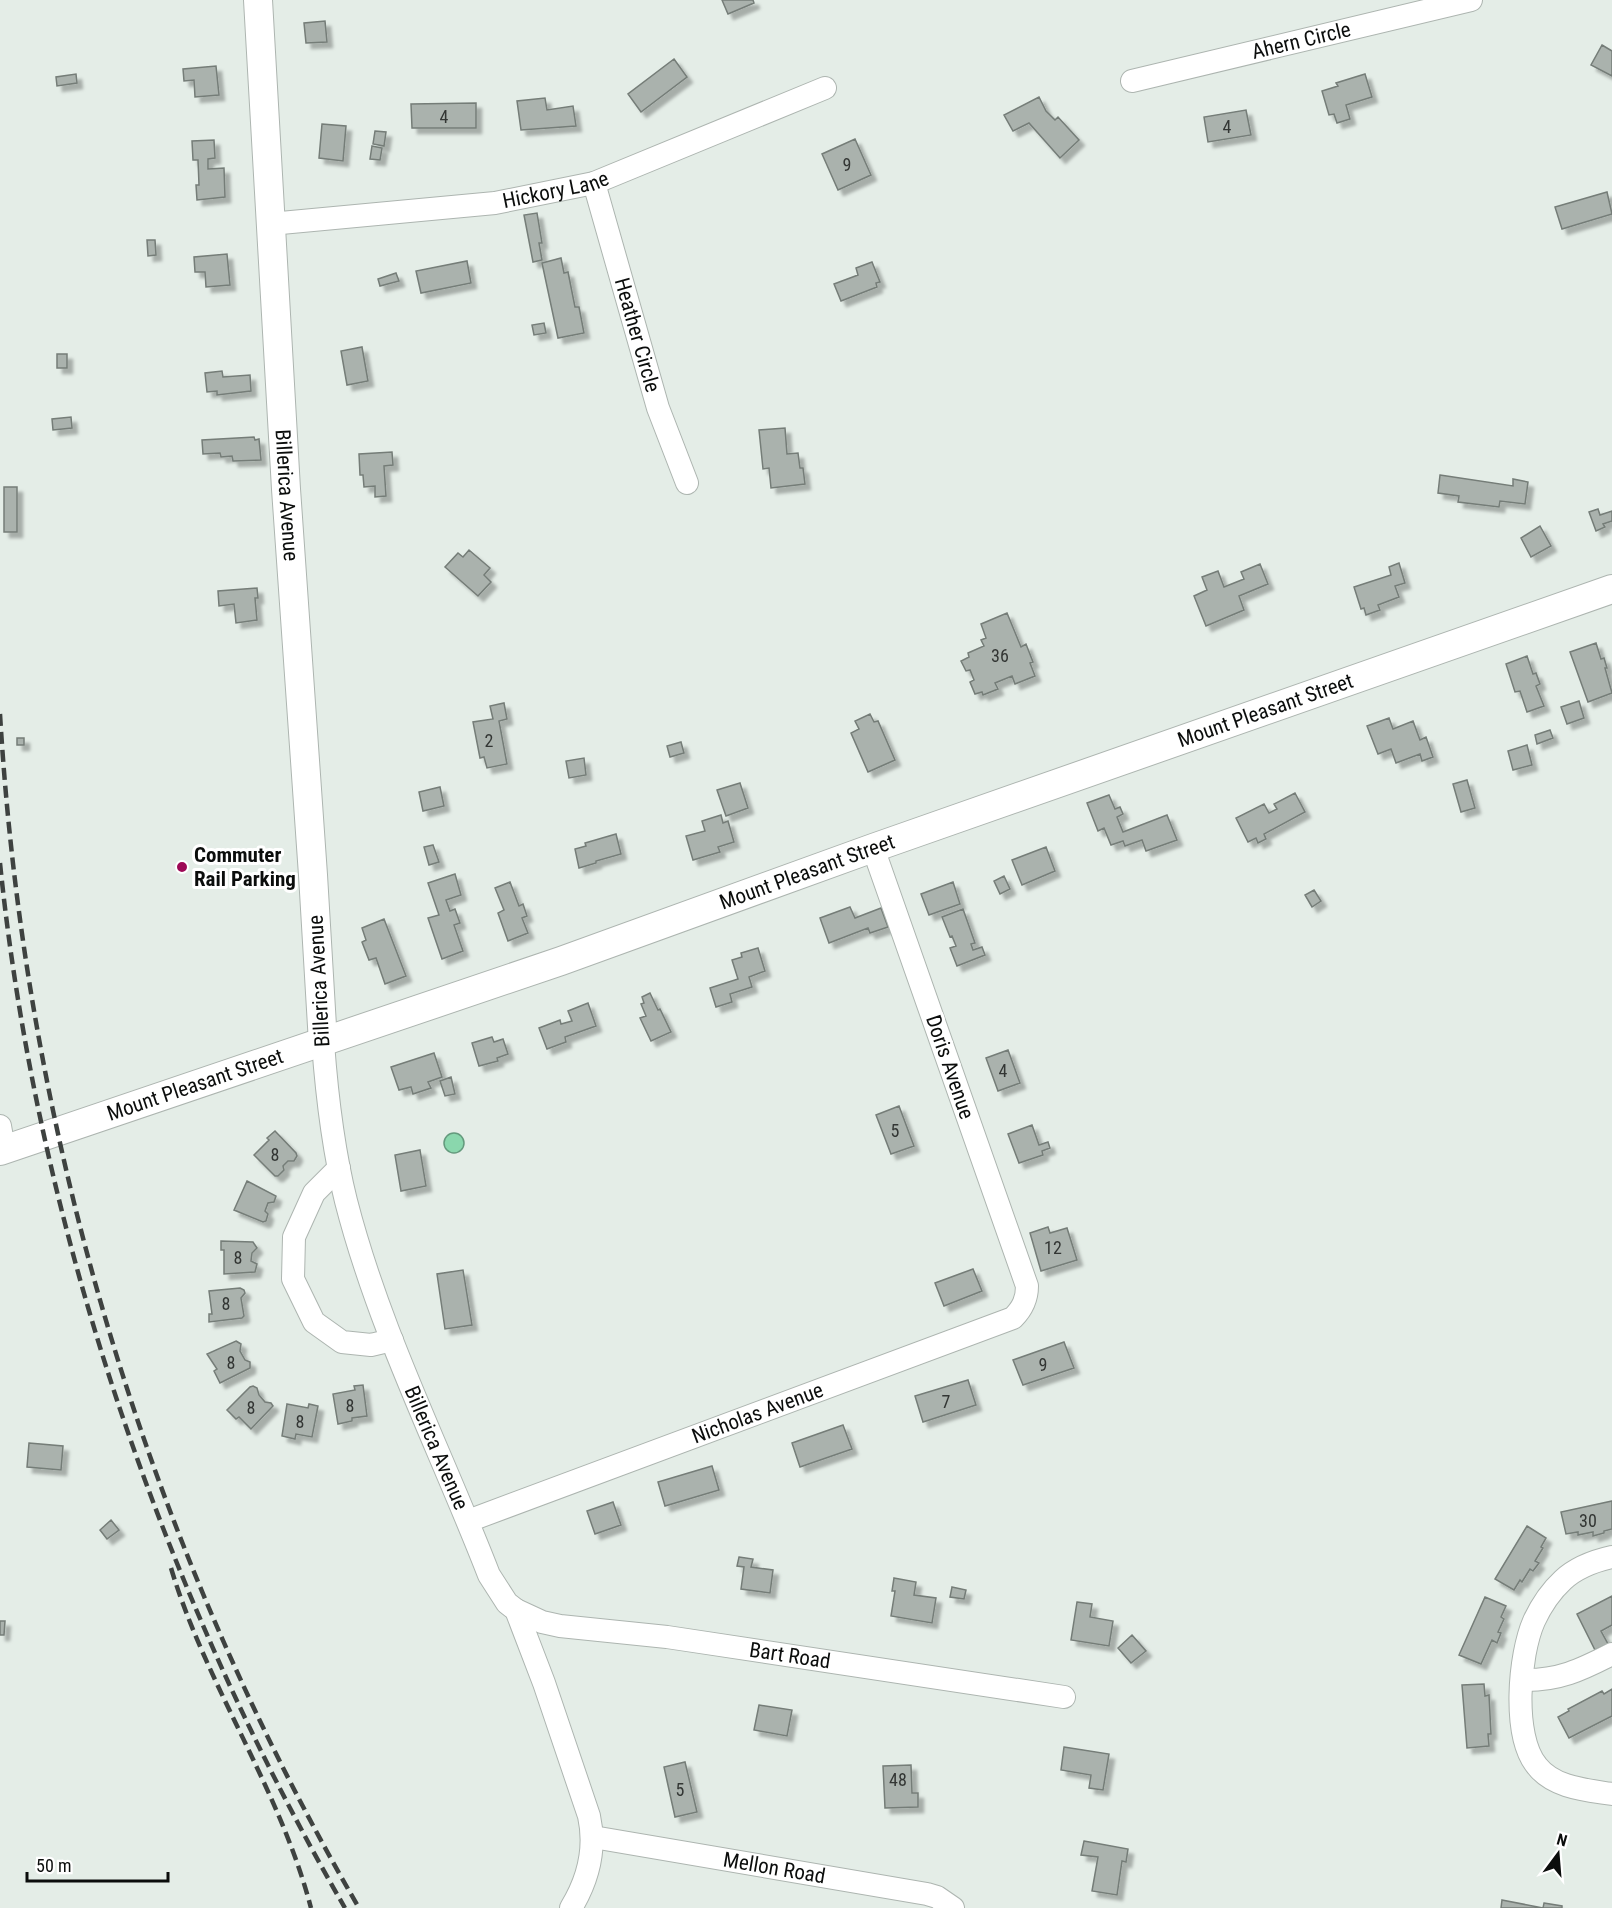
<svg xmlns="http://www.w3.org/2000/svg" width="1612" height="1908" font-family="'Roboto Condensed',sans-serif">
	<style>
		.water { fill: #8ad7ad; stroke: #649a7d; stroke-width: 1.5 }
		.building { fill: #aab2ad; stroke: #757d78; stroke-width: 1.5; filter: url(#shadow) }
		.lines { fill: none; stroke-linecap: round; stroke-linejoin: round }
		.minor-casing { stroke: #adb5b0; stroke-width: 24 }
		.major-casing { stroke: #adb5b0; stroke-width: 30 }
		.minor { stroke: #fff; stroke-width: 22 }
		.major { stroke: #fff; stroke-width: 28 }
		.rail { stroke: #3e4240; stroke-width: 4.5; stroke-dasharray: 12 6; stroke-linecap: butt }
		.poi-dot { fill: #9d0956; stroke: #fff; stroke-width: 2 }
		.labels { text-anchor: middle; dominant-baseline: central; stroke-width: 6; stroke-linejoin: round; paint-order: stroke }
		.number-label { font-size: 18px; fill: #333634 }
		.street-label { font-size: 21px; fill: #0b0d0c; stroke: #fff }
		.poi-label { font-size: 21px; font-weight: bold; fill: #0b0d0c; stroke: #fff; text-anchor: start }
	</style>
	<defs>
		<filter id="shadow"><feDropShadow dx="5.5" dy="5.5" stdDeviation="1.5" flood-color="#0004"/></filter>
	</defs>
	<rect width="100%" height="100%" fill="#e4ede7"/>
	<path class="water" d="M444 1143a10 10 0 1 1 20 0a10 10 0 1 1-20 0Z"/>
	<path class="building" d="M722,0H753L754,3L728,14Z
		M325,21L327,42L306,43L304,23Z
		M1602,45L1612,51V76L1591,65Z
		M674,59L687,77L641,112L628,94Z
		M216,66L219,95L195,97L194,80L184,81L183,69Z
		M76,74L77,83L57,86L56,77Z
		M1365,74L1372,97L1346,105L1350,119L1337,123L1334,114L1329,115L1322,91L1338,86L1336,83Z
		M1039,97L1046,111L1055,120L1058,117L1079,140L1060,158L1029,123L1013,131L1004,115Z
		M545,98L547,110L573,106L576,126L521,130L517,101Z
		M476,103V128H412L411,104Z
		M1246,110L1251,135L1208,142L1204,117Z
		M322,124L346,126L343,161L319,158Z
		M375,131L386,132L384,146L373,144Z
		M855,139L871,175L838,190L822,154Z
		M214,140L215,158L208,159V169L224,168L225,197L197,200L196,185H199L198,160H193L192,141Z
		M372,146L382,148L380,160L370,159Z
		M1607,192L1612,214L1562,229L1555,207Z
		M537,213L542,243H539L542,260L533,262L524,215Z
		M147,240H155L156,255L148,256Z
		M227,254L230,285L206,287L205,272H195L194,257Z
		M561,258L564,273L568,272L575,307H579L584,333L558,338L542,263Z
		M467,261L471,283L421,293L416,271Z
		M872,262L880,282L876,283L877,287L841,301L834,284L858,275L856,268Z
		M396,273L399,281L380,286L378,279Z
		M544,323L546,333L534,335L532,325Z
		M362,347L368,381L347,385L341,351Z
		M57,354H67V368H57Z
		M222,371L223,377L250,375L251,391L217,395V391L207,392L205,373Z
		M71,417L72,428L53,430L52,419Z
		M785,428L787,454L798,453L800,468H803L805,484L771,488L769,468L763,469L759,430Z
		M254,437L255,440L259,439L261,460L233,461L232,456L221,457L220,453L203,454L202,440Z
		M392,452L393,465L384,466L386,496L375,497V486L364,487L363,475H360L359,454Z
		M1440,475L1513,486V479L1528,482L1525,504L1500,501L1499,507L1458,502L1459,496L1438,493Z
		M4,487H17V532H4Z
		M1598,509L1600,515L1612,511V521L1603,524L1605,527L1596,531L1589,512Z
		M1540,526L1551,546L1531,557L1521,538Z
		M469,550L490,568L484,575L491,582L478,596L445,567L458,553L463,557Z
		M1399,563L1405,583L1395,586L1399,597L1378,605L1380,610L1366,615L1364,608L1361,609L1354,587L1391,575L1389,567Z
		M1260,564L1268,584L1239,596L1244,610L1206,626L1194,596L1207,590L1202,577L1218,571L1224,587L1244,579L1241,572Z
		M257,588L258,598H255L257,620L236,623L234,604L219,606L218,591Z
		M1007,613L1021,647L1026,644L1033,662L1030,663L1035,676L1015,684L1012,676L995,683L998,689L983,695L982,692L975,694L970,682L974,680L970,670L966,671L961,661L969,657L968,653L984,646L981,640L986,638L981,624Z
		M1596,643L1601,659L1604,658L1607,668H1605L1612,693L1588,702L1570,652Z
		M1527,656L1533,674L1536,673L1540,684L1536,686L1544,706L1527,712L1520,691L1515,692L1506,664Z
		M1579,701L1584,718L1567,724L1561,707Z
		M504,703L507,719L499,721L507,764L487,768L484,757L480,758L473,722L493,719L490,706Z
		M870,714L874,722L878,721L895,760L868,772L851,733L859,729L855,721Z
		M1389,718L1393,729L1413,721L1420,740L1426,737L1433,757L1422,761L1420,754L1396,763L1391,749L1378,754L1367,726Z
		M1550,730L1553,738L1537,744L1535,735Z
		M17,738H24V745H17Z
		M681,742L684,753L670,757L667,746Z
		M1527,745L1532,765L1513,770L1508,751Z
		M584,758L586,775L569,778L566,761Z
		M1467,780L1475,808L1461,812L1453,784Z
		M740,783L748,808L726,816L717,790Z
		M440,787L444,806L423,811L419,792Z
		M1295,793L1305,812L1264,834L1266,839L1258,843L1256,838L1248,842L1236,818L1264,804L1269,813L1277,809L1274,804Z
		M1109,795L1115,809L1120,807L1123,814L1117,817L1123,832L1167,815L1177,840L1146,851L1142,840L1125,846L1123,841L1111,845L1104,828L1098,831L1087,803Z
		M721,815L723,823L728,821L734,842L718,847L720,852L693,860L686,836L705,831L702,821Z
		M616,834L621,854L596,861V863L579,868L575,849L586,846L585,843Z
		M433,845L439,862L429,865L424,847Z
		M1046,847L1055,871L1022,885L1012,860Z
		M455,874L461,895L446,900L450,911L455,909L460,923L454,925L463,951L442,959L428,918L439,915L428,883Z
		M1004,876L1010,889L1000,894L994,881Z
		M510,882L519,906L523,904L527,916L522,918L528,933L508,941L498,913L504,910L495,888Z
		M953,882L960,904L929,915L921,894Z
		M1314,890L1321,901L1312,907L1305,895Z
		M850,907L855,918L881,908L888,927L870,933L868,928L829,943L820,918Z
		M963,909L975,943L971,944L973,950L982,947L985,955L957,966L950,948L956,946L952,936L950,937L942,917Z
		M384,919L406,976L385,984L376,958L369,960L362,942L366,940L362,928Z
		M758,948L765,971L749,977L752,987L730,994L732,1002L716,1007L710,988L738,979L732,960L742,957L741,953Z
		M650,993L658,1010L660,1009L671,1032L651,1041L640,1018L646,1016L641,1004L644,1003L642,997Z
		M588,1003L596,1026L565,1037L566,1042L547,1049L539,1028L560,1020L561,1024L572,1021L568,1011Z
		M492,1037L494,1042L503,1039L508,1054L497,1058L498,1061L479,1066L472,1043Z
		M1008,1050L1020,1083L998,1091L986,1058Z
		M434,1053L442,1077L428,1082L431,1088L413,1094L411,1087L399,1090L391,1067Z
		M451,1077L455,1094L445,1096L440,1081Z
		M899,1106L914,1146L891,1154L876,1115Z
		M1032,1125L1039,1145L1048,1142L1050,1148L1042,1151L1043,1155L1019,1163L1008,1134Z
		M275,1131L296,1153L297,1156L294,1161H288L283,1166L284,1170L278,1176H275L254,1155L269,1140L267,1138Z
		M420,1150L426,1186L401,1191L395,1155Z
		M247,1181L276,1196L274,1202L268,1203L265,1211L268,1214L266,1221L263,1222L234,1210Z
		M1048,1227L1050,1233L1067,1228L1077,1260L1041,1271L1030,1233Z
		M221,1241L253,1242L257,1248L252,1253L251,1261L257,1264L255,1272L224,1274V1250H221Z
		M973,1269L982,1291L944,1306L935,1283Z
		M463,1270L472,1325L445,1329L437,1274Z
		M240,1288L244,1290L245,1293L241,1298L244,1316L242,1318L209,1322V1314H212L209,1291Z
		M236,1341L241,1344L240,1351L245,1360L250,1362V1368L220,1383L214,1371L217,1369L207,1354Z
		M1064,1342L1074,1368L1023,1385L1013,1360Z
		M968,1380L976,1405L923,1422L915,1396Z
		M363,1385L367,1416L352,1418V1421L338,1424L333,1394L355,1390L354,1386Z
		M253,1386L257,1388L259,1395L265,1402L271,1403L273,1406L251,1429L239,1417L236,1419L227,1410L250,1387Z
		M287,1404L308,1408L309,1404L318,1406L312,1437L296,1434L295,1439L282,1436Z
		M843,1425L852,1449L800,1467L792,1443Z
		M29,1443L63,1446L61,1470L27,1467Z
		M712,1466L719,1490L665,1506L658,1482Z
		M1612,1501V1529L1604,1531V1533L1593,1536V1532L1578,1535V1532L1566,1534L1561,1512Z
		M613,1502L621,1525L595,1534L587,1511Z
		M111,1520L119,1530L107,1539L100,1530Z
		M1527,1526L1546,1538L1541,1547L1543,1548L1535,1561L1539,1563L1533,1571L1530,1569L1522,1582L1520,1580L1514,1590L1495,1579Z
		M739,1557L753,1559L751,1567L773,1570L770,1593L741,1589L744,1567L737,1566Z
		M894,1578L916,1582L914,1595L936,1598L932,1623L891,1616L895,1591H892Z
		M952,1587L966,1590L964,1599L950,1597Z
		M1612,1596V1625L1601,1631L1608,1644L1595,1650L1577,1614Z
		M1485,1597L1506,1606L1501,1617L1504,1619L1498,1632L1501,1633L1497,1643L1492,1640L1481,1664L1459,1655Z
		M1077,1602L1092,1604L1090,1617L1113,1621L1109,1646L1071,1640Z
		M0,1621H5L4,1635H0Z
		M1132,1635L1146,1651L1131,1663L1118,1648Z
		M1484,1684L1485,1696L1489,1695L1491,1734H1488L1489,1746L1467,1748L1462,1685Z
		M1612,1689V1716L1569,1738L1558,1717L1569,1711L1568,1709L1602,1691L1604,1694Z
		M759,1705L792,1710L787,1736L754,1730Z
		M1064,1747L1109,1754L1103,1790L1089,1788L1091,1775L1061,1770Z
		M685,1762L697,1812L675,1817L664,1767Z
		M911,1765L912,1793H918V1807L885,1808L883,1766Z
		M1084,1841L1128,1849L1126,1862L1122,1861L1117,1895L1092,1891L1098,1857L1081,1855Z
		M1502,1900L1543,1908H1501Z
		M1544,1903L1562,1906V1908H1543Z"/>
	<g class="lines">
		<g class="minor-casing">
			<g id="minor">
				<path id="s1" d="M1132,81L1471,0"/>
				<path id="s2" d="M594,183L658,408L687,483"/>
				<path id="s3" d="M270,224L495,203L594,183L825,88"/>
				<path id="s4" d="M323,1043C327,1097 333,1149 346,1201C379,1330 441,1451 489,1575L507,1603L516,1610L544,1683L589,1816C596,1848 588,1880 571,1908"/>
				<path d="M0,1126L4,1149"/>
				<path d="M339,1168L314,1193L294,1237L293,1279L314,1322L342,1342L371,1345L392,1340"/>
				<path id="s5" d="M468,1521L1013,1318C1023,1308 1027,1299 1027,1286L873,848"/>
				<path d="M1612,1557C1594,1561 1577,1567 1563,1580C1551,1591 1541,1606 1534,1621C1519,1655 1512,1736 1537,1766C1554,1788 1587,1790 1612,1794"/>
				<path id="s6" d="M516,1610L542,1622L560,1626L667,1637L1064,1697"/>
				<path d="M1522,1680C1558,1681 1581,1670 1612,1654"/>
				<path id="s7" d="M593,1837L927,1894L937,1897L953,1908"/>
			</g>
		</g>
		<g class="major-casing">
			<g id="major">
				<path id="s8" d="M258,0L286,489L313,875L323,1043"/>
				<path id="s9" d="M0,1151L561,961L873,848L1612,589"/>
			</g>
		</g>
		<use href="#minor" class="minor"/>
		<use href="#major" class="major"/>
		<path class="rail" d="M0,714C25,1135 147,1543 359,1908
			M0,863C37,1226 163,1593 345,1908
			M171,1568C206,1685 280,1789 311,1908"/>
	</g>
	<circle class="poi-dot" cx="182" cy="867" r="6"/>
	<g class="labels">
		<g class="number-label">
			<text x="444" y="116">4</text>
			<text x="1227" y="126">4</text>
			<text x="847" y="164">9</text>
			<text x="1000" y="655">36</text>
			<text x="489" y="740">2</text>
			<text x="1003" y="1070">4</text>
			<text x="895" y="1130">5</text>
			<text x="275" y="1154">8</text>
			<text x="1053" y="1247">12</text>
			<text x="238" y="1257">8</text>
			<text x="226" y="1303">8</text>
			<text x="231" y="1362">8</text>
			<text x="1043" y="1364">9</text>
			<text x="946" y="1401">7</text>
			<text x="350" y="1405">8</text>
			<text x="251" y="1407">8</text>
			<text x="300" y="1421">8</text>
			<text x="1588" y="1520">30</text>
			<text x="898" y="1779">48</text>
			<text x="680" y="1789">5</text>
		</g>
		<g class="street-label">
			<text stroke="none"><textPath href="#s1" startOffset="174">Ahern Circle</textPath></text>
			<text stroke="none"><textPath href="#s3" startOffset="288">Hickory Lane</textPath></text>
			<text stroke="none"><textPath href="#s2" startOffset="158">Heather Circle</textPath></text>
			<text stroke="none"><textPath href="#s8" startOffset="496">Billerica Avenue</textPath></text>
			<text stroke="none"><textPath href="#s9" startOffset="1340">Mount Pleasant Street</textPath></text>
			<text stroke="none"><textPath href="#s9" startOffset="854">Mount Pleasant Street</textPath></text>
			<text transform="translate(319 981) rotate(-93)">Billerica Avenue</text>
			<text transform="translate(950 1067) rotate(71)">Doris Avenue</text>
			<text stroke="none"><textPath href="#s9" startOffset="206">Mount Pleasant Street</textPath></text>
			<text stroke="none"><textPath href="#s5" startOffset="309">Nicholas Avenue</textPath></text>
			<text stroke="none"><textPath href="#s4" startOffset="423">Billerica Avenue</textPath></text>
			<text stroke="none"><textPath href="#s6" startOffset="279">Bart Road</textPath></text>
			<text stroke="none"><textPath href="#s7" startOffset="184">Mellon Road</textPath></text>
		</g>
		<g class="poi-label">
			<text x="194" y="855">Commuter<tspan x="194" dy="24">Rail Parking</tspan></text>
		</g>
	</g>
	<g transform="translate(1558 1854) rotate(16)" stroke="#ffffff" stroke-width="4.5" paint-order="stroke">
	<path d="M0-4.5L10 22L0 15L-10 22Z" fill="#0b0d0c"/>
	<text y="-9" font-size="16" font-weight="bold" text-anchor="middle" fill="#0b0d0c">N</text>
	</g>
	<path d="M27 1872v9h141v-9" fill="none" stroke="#0b0d0c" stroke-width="3"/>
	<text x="36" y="1872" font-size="18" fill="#0b0d0c" stroke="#ffffff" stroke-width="4.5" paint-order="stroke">50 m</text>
</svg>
